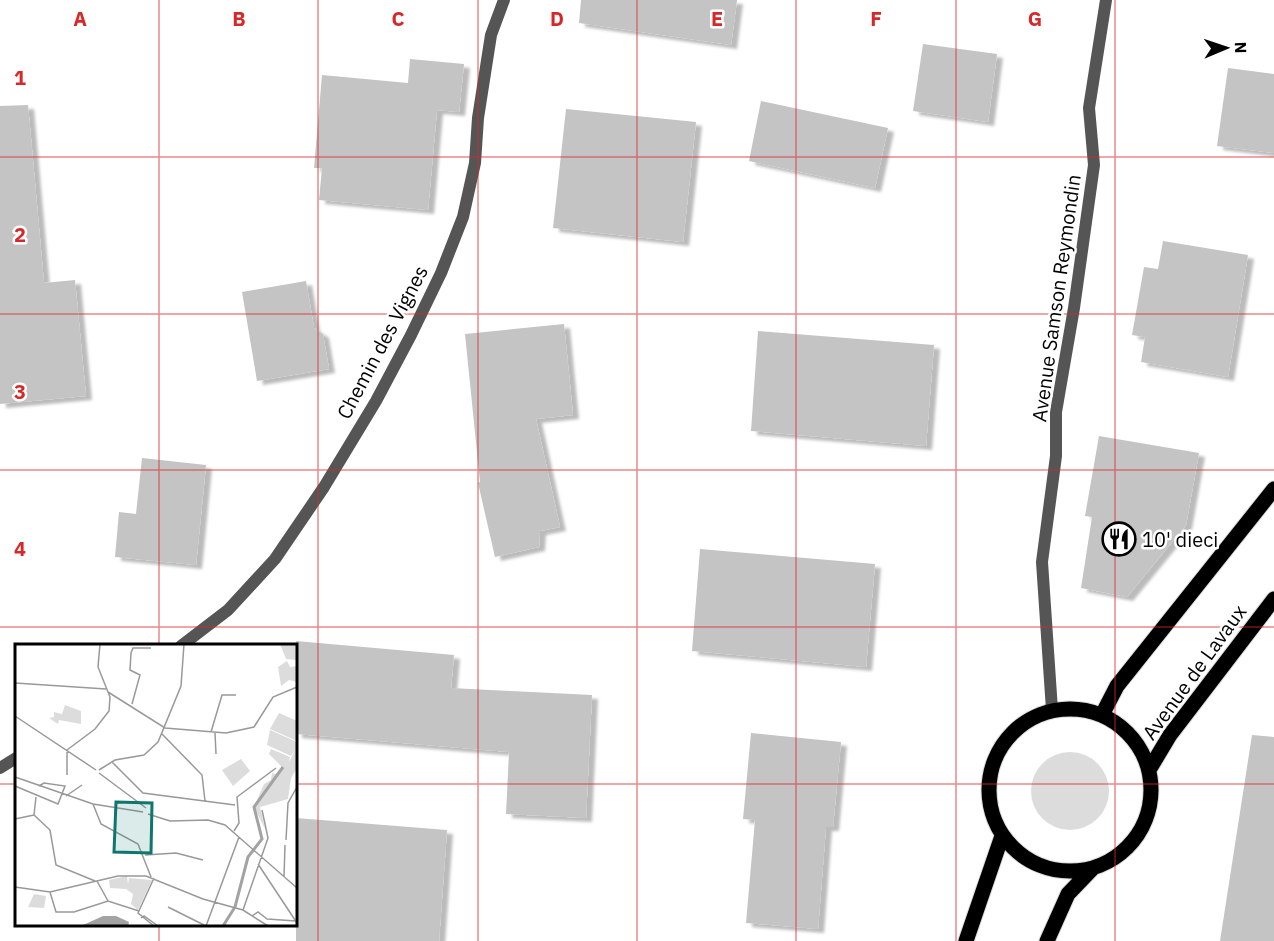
<svg xmlns="http://www.w3.org/2000/svg" width="1274" height="941" font-family="'IBM Plex Sans',sans-serif">
	<style>
		.green { fill: #dcdcdc }
		.building { fill: #c4c4c4; filter: url(#shadow) }
		.lines { fill: none; stroke-linecap: round; stroke-linejoin: round }
		.primary-casing { stroke: #dbdbdb; stroke-width: 17 }
		.minor { stroke: #555; stroke-width: 12 }
		.tertiary { stroke: #555; stroke-width: 12 }
		.primary { stroke: #000; stroke-width: 15 }
		.grid { fill: none; stroke: #d62828; stroke-width: 1.5; stroke-opacity: 0.55 }
		.labels { text-anchor: middle; dominant-baseline: central; stroke-width: 5; stroke-linejoin: round; paint-order: stroke }
		.street-label { font-size: 20px; fill: #000; stroke: #fff }
		.poi-label { font-size: 20px; fill: #000; stroke: #fff; text-anchor: start }
		.inset-river { fill: none; stroke: #a3a3a3; stroke-width: 3 }
		.inset-road { fill: none; stroke: #999; stroke-width: 1.5 }
		.view { fill: #0f766e; fill-opacity: 0.15; stroke: #0f766e; stroke-width: 3 }
		.inset-edge { fill: none; stroke: #000; stroke-width: 3 }
		.grid-label { font-size: 20px; text-anchor: middle; font-weight: bold; fill: #d62828; stroke: #fff; stroke-width: 5; stroke-linejoin: round; paint-order: stroke }
	</style>
	<defs>
		<filter id="shadow"><feDropShadow dx="6" dy="4" stdDeviation="1.5" flood-color="#0004"/></filter>
	</defs>
	<rect width="100%" height="100%" fill="#fff"/>
	<path class="green" d="M1031 791a39 39 0 1 1 78 0a39 39 0 1 1-78 0Z"/>
	<path class="building" d="M581,0H737L731,45L579,23Z
		M923,44L997,54L988,122L913,111Z
		M410,59L464,64L459,112L437,110L428,210L319,200L322,168H314L322,75L408,83Z
		M1228,68L1274,74V153L1217,146Z
		M761,101L888,128L875,188L749,161Z
		M28,105L44,283L75,280L86,396L0,404V106Z
		M566,109L696,122L683,242L553,228Z
		M1163,241L1248,255L1228,377L1141,362L1145,337L1132,335L1144,267L1158,269Z
		M306,281L314,328L323,334L329,369L257,381L242,292Z
		M564,324L573,415L536,419L560,527L540,531L539,547L495,557L478,483L480,482L465,334Z
		M758,331L934,345L926,446L751,431Z
		M1099,436L1199,453L1186,525L1127,597L1081,588L1092,517L1085,516Z
		M142,458L206,465L196,565L115,557L119,512L136,514Z
		M700,549L875,564L866,667L692,651Z
		M296,641L454,655L451,688L592,695L586,818L506,814L509,752L296,734Z
		M751,733L841,742L833,827H826L818,929L746,923L755,820L743,819Z
		M1252,735L1274,737V941H1220Z
		M296,818L447,830L439,941H296Z"/>
	<g class="lines">
		<g class="primary-casing">
			<path id="primary" d="M989 790a81 81 0 1 1 162 0a81 81 0 1 1-162 0Z
				M1102,715L1117,686L1274,489
				M1149,770L1170,735L1274,599
				M966,941L1002,836
				M1047,941L1068,894L1092,869"/>
		</g>
		<path class="minor" d="M181,646L228,610L275,559L324,487L376,401L411,335L441,273L463,217L475,163L478,118L491,35L504,0
			M0,768L16,758"/>
		<path class="tertiary" d="M1052,710L1042,562L1056,456V412L1074,308L1094,165L1089,108L1106,0"/>
		<use href="#primary" class="primary"/>
	</g>
	<path class="grid" d="M159,0V646M318,0V941M478,0V941M637,0V941M796,0V941M956,0V941M1115,0V941M0,157H1274M0,314H1274M0,470H1274M0,627H1274M0,784H16M296,784H1274M159,924V941"/>
	<defs>
		<g id="restaurant-ring" transform="scale(1.725)"><circle r="9.5" fill="#fff" stroke="#000" stroke-width="1.5"/><path d="M-5-6h1v4h1v-4h1v4h1v-4h1v5L-1.5 .5V6h-2V.5L-5-1ZM5-6V6H3V1.5H1.5Q1.5-4 5-6Z" fill="#000"/></g>
	</defs>
	<g fill-rule="evenodd">
		<use href="#restaurant-ring" x="1119" y="539"/>
	</g>
	<g class="labels">
		<g class="street-label">
			<text transform="translate(1056 298) rotate(-82)">Avenue Samson Reymondin</text>
			<text transform="translate(382 342) rotate(-62)">Chemin des Vignes</text>
			<text transform="translate(1194 672) rotate(-54)">Avenue de Lavaux</text>
		</g>
		<g class="poi-label">
			<text x="1142" y="539">10' dieci</text>
		</g>
	</g>
	<g transform="translate(15 644)">
		<rect width="282" height="282" fill="#fff"/>
		<path d="M265,0H282V16L271,15ZM272,17L275,23L282,22V38L274,36L266,42L263,23ZM50,61L66,67V80L44,76L43,80L34,74L39,73V68L47,70ZM264,69L282,77V97L255,85ZM255,86L282,98V124L276,134L273,155L245,163L250,185L239,163L249,140L256,136L257,129L263,131L267,123L254,110L256,105L275,113L274,118L280,106L276,112L252,101ZM226,115L235,127L218,142L207,126ZM112,232L113,240L114,234L137,236L123,266L116,260L118,250L111,245L95,244L94,236ZM19,250L31,252L29,264L13,263Z" fill="#dcdcdc"/>
		<path d="M88,272H101L114,278L113,282H66Z" fill="#a3a3a3"/>
		<path class="inset-river" d="M208,282L220,263L233,213L247,195L239,163L268,123"/>
		<path class="inset-road" d="M0,39L91,45M93,48L150,84L211,89L239,83L258,53L282,43M117,60L125,31L115,26L116,9L118,4H136M0,72L81,126M196,88L207,51H221M200,89L201,110M147,90L187,131L190,157M97,118L128,149L220,161M84,126L100,116L129,111L143,98L166,42L169,0M84,129L131,164M52,131V106L80,85L94,67L95,53L83,23L85,0M0,133L78,160L128,168M0,142L43,160L50,142L29,139L24,142M51,152L67,141M78,160L86,180L123,200L136,233M133,170L155,177L193,176L210,181L282,244M19,171L35,186L41,221L80,237M19,171L21,153M0,175L19,171M219,187L224,179L222,153L261,124M271,196L273,159L282,143M130,211L161,209L188,216M243,220L280,276M269,233L270,201M139,234L123,269L139,282M82,237L93,257M0,243L35,248L103,232H131L188,255L228,266L253,282M35,248L41,268H59L93,257L124,267M153,263L191,282M228,266L253,194L247,166M237,272L243,268L252,275M126,274L129,272L143,282M252,275L281,277M191,282L224,193"/>
		<path class="view" d="M101,158L137,159L136,209L99,208Z"/>
		<rect width="282" height="282" class="inset-edge"/>
	</g>
	<g class="grid-label">
		<text x="80" y="26">A</text>
		<text x="239" y="26">B</text>
		<text x="398" y="26">C</text>
		<text x="557" y="26">D</text>
		<text x="717" y="26">E</text>
		<text x="876" y="26">F</text>
		<text x="1035" y="26">G</text>
		<text x="20" y="85">1</text>
		<text x="20" y="242">2</text>
		<text x="20" y="399">3</text>
		<text x="20" y="556">4</text>
	</g>
	<g transform="translate(1226 48) rotate(88)" stroke="#ffffff" stroke-width="4.5" paint-order="stroke">
	<path d="M0-4.5L10 22L0 15L-10 22Z" fill="#000000"/>
	<text y="-9" font-size="16" font-weight="bold" text-anchor="middle" fill="#000000">N</text>
	</g>
</svg>
